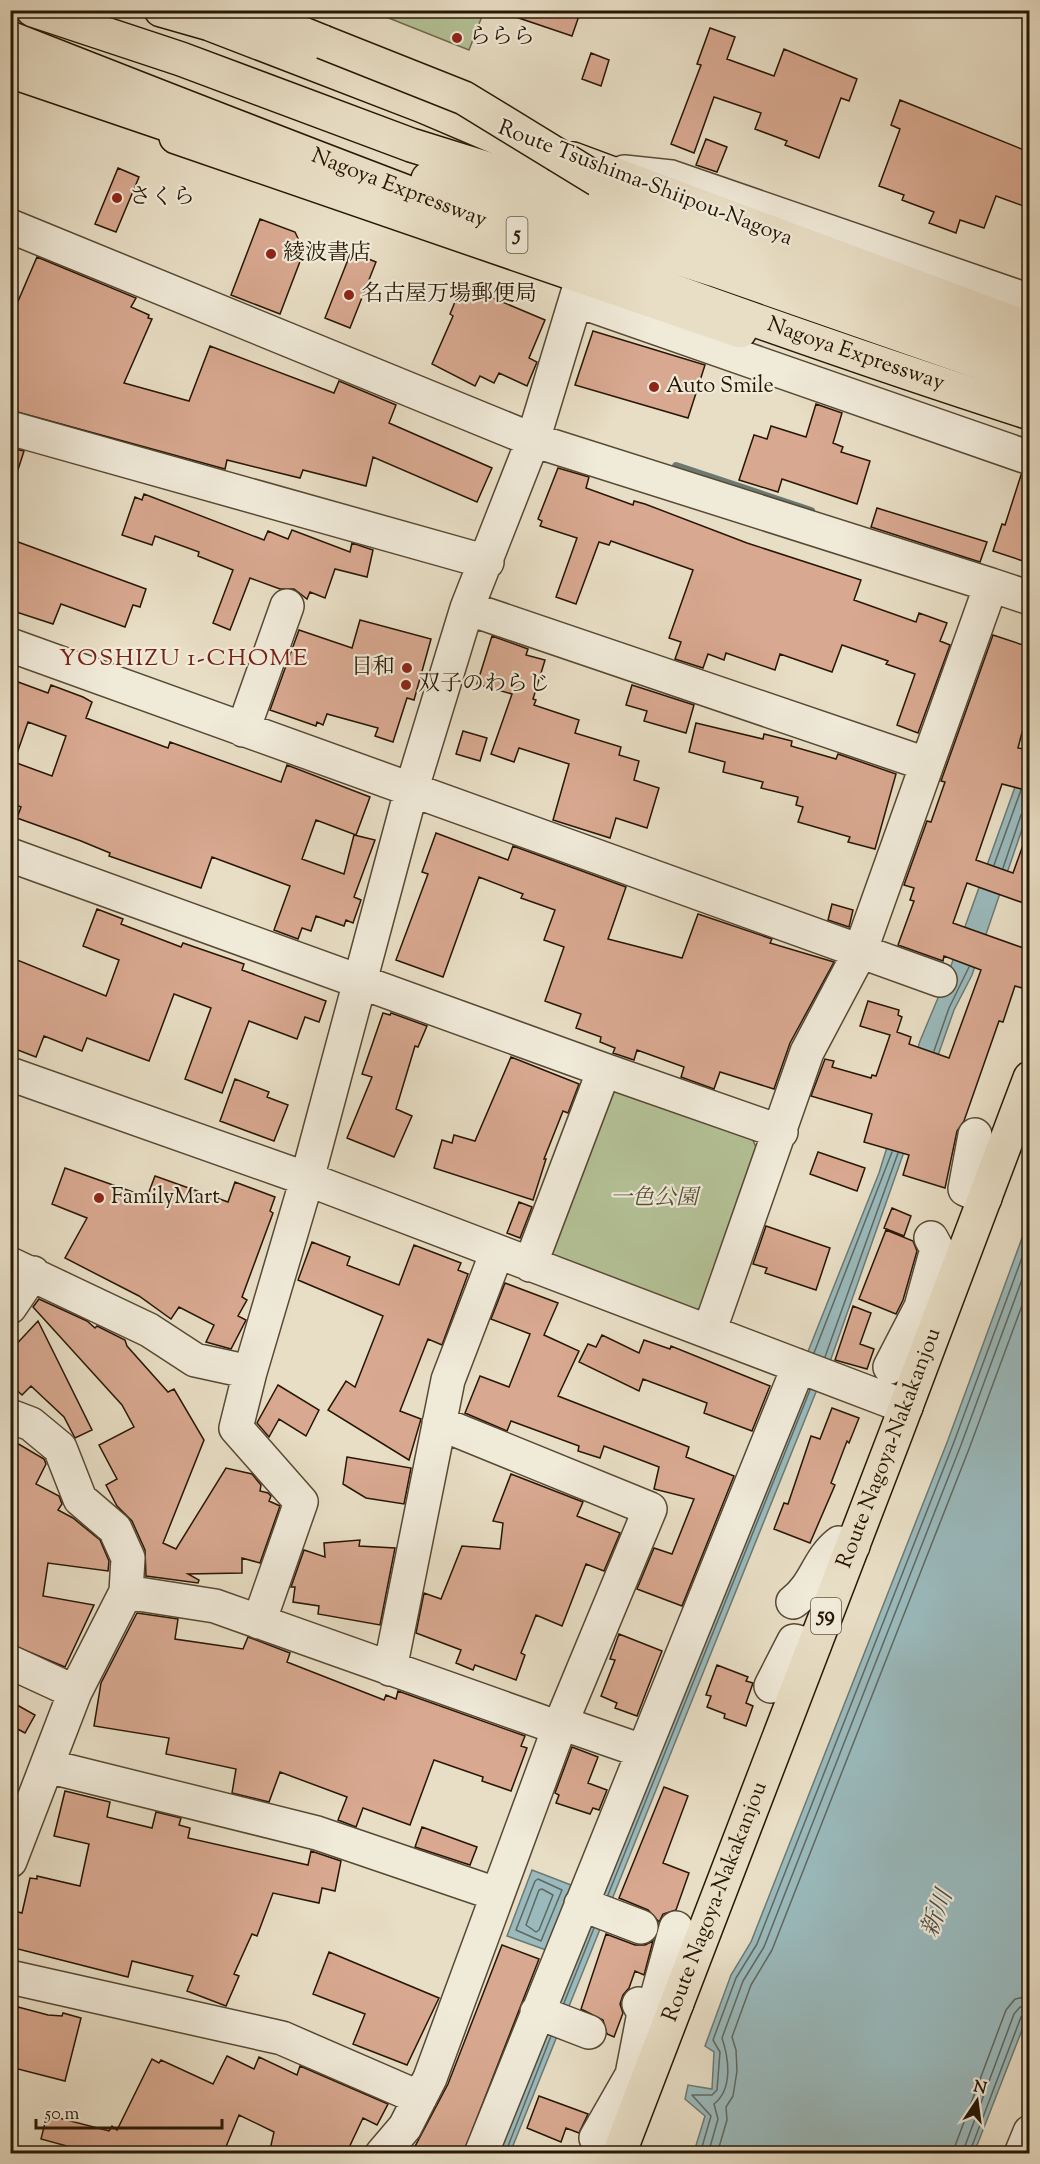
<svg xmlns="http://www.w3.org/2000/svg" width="1040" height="2164" font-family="'Sorts Mill Goudy','Noto Serif JP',serif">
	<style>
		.green { fill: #b4c196; stroke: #6e6c4d; stroke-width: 1.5 }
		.water { fill: #9ababd; stroke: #6c7973; stroke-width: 1.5 }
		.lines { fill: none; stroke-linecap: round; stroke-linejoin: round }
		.shore { stroke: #606860; stroke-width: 1.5 }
		.stream { stroke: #6c7973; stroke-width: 8 }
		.building { fill: #d8a890; stroke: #271704; stroke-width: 1.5; fill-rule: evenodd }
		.minor-casing { stroke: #574934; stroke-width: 36 }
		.major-casing { stroke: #271704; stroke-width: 36 }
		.highway-casing { stroke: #271704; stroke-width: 36 }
		.minor { stroke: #f0ead9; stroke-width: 33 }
		.major { stroke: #e8dec5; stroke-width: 33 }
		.highway { stroke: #e8dec5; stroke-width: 33 }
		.highway-bridge-casing { stroke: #271704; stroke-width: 36; stroke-linecap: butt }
		.highway-bridge { stroke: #e8dec5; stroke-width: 33 }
		.poi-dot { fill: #8f2418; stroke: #f0ead9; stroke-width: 2 }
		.labels { text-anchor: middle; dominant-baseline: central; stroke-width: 4.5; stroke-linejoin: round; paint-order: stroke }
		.shield { fill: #f0ead9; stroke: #635644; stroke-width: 1.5 }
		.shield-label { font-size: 21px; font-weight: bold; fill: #271704 }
		.poi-label { font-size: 22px; fill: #271704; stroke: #f0ead9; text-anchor: start }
		.street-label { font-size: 22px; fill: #271704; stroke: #f0ead9 }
		.park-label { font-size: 22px; font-style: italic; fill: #585237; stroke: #f0ead9 }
		.neighbourhood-label { font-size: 24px; letter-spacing: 1.5px; fill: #7a1f14; stroke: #f0ead9 }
		.water-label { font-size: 24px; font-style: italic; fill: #4f5045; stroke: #f0ead9 }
	</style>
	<rect width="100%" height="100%" fill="#e8dec5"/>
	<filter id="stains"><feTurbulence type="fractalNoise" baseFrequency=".00333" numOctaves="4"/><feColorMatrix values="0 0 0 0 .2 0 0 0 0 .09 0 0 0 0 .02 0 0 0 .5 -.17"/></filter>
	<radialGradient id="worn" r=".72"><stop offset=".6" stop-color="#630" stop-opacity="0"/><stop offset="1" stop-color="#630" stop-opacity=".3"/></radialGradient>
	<path class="green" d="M371,11L483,10L484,11L469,50Z
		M614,1086L751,1136L759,1154L707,1305L696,1310L550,1256Z"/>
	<path class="water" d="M1029,748V809L972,975L954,1010L826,1373L816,1392L510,2153L489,2154L879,1173L920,1041L948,974Z
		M1029,1219V2012L974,2153H691L694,2152L705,2116L685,2099L688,2085L712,2089L714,2052L705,2046L731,1975L751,1942L948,1440Z
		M532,1870L571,1885L546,1950L507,1936Z"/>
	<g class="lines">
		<path class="shore" d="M994,865L1021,790
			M1003,868L1021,815L1030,811
			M934,1051L949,1008L969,967
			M814,1353L892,1152
			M825,1357L898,1153
			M538,1879L562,1890L541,1941L516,1930L535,1881Z
			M542,1889L553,1895L539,1930L536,1932L526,1925L539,1890Z
			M608,1895L810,1390
			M564,2003L594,1928
			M505,2154L551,2036
			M700,2154L711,2116L692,2095H712L717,2090L720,2052L713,2040L736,1978L757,1944L954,1442L1030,1236
			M708,2154L718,2119L714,2104C733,2089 729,2059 722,2038L743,1981L764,1947L961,1445L1030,1258
			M717,2154L727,2120L726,2107L733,2096L737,2071L736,2050L732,2037L751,1985L772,1950L969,1449L1030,1284
			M952,2154L1006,2010L1015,1999L1030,1996
			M962,2154L1014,2014L1020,2007L1030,2005
			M969,2154L1021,2017L1030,2013"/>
		<path class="stream" d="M10,209H12
			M676,466L811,511"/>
	</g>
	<path class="building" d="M508,10H581L572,36L507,14Z
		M710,28L735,37L727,59L774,76L784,49L857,79L849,101L841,98L819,158L785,145L787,141L755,129L761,113L714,97L694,153L671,144L701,65L697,64Z
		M591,53L609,60L601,86L582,79Z
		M900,100L1029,152V208L996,196L984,228L960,220L956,233L929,223L934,212L902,200L904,195L879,186L900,129L891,125Z
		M706,139L727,147L717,172L696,165Z
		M118,168L139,177L116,232L95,224Z
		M260,219L295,232L304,251L280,314L231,295Z
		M351,252L376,262L350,328L325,318Z
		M37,257L136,298L131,307L149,315L148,318L152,319L124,383L189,401L210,346L334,393L339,381L396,405L389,423L492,468L477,502L373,457L366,486L303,470L300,478L227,460L225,469L10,410V320Z
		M462,285L545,320L529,358L537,362L527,386L499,373L494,383L480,376L475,386L432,364L453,316L450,314Z
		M593,331L705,365L688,418L575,385Z
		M816,404L842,413L833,443L843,447L841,452L870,461L857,504L782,479L778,492L739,480L754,435L767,439L771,426L806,437Z
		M10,448L24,451L14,482L10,481Z
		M558,468L589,477L586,488L633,505L634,501L645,504L747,543L861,580L854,600L916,622L919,613L947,623L940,641L950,645L918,733L897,725L915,674L886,664L888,661L842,645L832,672L780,654L775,670L726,653L724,660L708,654L703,668L675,659L681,642L669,638L693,570L611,541L609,545L599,542L576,604L556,597L577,538L540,526L542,521L538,519Z
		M1021,475L1029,476V563L993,551L1002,524L1005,525Z
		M144,494L264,540L268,531L288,539L292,530L350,552L352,543L373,550L367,577L335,569L325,598L310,592L307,599L294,589H280L250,578L230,630L213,623L233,570L198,556L199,552L155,536L152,545L122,535L135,497L142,500Z
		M877,508L987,542L980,562L871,527Z
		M10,539L146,589L140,607L133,605L125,627L61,604L53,624L10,610Z
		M360,620L431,639L414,700L407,698L393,742L375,736L378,728L327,714L323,725L317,722L316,726L270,710L299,630L352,648Z
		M993,635L1029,647V706L1018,748L1029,750V791L1002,784L976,860L1013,873L1027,834L1029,835V905L967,883L953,923L1029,950V966L1022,988L1015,986L1003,1022L999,1021L964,1121L957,1131L945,1188L903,1175L909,1155L864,1142L872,1114L811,1096L825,1059L834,1061L832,1067L871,1078L872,1075L876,1076L890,1035L860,1026L868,1001L899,1010L898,1015L902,1017L897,1032L911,1037L909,1044L949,1058L981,970L944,956L943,961L898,945L914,901L910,900L914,888L904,885L927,821L931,822L945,782L941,781Z
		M492,636L528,649L526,655L545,660L533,699L536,700L534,705L579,720L575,733L621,747L619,755L639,761L634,780L659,788L647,828L616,818L610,838L553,820L569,764L519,748L514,762L491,754L512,694L477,684Z
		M10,679L48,693L51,685L83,697L92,702L86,718L168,748L170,742L281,782L287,765L370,797L356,835L316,820L302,859L344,874L354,835L375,840L354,897L361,900L353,923L346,920L344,926L316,916L311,931L302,928L298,939L274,930L290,886L212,857L201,888L109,856L110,853L81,841L17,818L21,807L10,803ZM28,722L66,736L52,776L14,762Z
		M632,685L694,705L686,733L644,721L647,711L626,705Z
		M696,723L763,739L764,734L792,741L791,746L836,759L838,754L896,774L875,849L848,842L850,837L798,822L803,807L796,805L798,797L761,788L763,782L723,772L725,762L689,752Z
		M463,731L487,738L480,761L456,754Z
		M436,833L508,860L513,846L626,887L608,939L682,958L698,914L772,939L770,943L834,962L790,1043L774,1089L720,1072L714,1089L681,1077L684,1067L637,1050L634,1060L613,1053L615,1048L600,1042L601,1037L576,1028L581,1014L545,1001L564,947L544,940L555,910L521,898L523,894L479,877L443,977L396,960L428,874L422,872Z
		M832,904L853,910L849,927L828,920Z
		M97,909L123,919L121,924L181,947L183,943L244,964L242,970L326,1001L319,1022L305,1017L297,1039L249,1021L222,1093L185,1079L211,1008L174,994L149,1061L87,1038L82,1051L44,1036L36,1057L10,1047V957L106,996L119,960L83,946Z
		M383,1013L390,1015L391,1013L427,1026L418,1047L415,1046L396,1109L412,1116L394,1157L347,1138L372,1077L362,1074Z
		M511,1057L579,1084L568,1113L563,1111L544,1159H546L533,1200L434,1168L442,1140L452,1143L454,1135L475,1141Z
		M235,1079L269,1092L267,1097L288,1105L274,1141L220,1121Z
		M818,1152L865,1168L857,1191L810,1174Z
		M65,1168L147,1197L155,1176L228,1202L235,1182L275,1197L270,1211L273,1213L242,1297L247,1300L238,1316L246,1320L231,1349L206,1342L214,1325L179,1307L171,1319L139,1296L65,1258L87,1218L52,1204Z
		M519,1202L532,1207L520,1238L507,1233Z
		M892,1208L911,1216L904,1236L884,1228Z
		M766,1226L830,1248L816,1290L765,1273L767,1268L753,1264Z
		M886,1230L913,1241L917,1251L903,1300L896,1314L859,1299Z
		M312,1242L350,1257L347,1265L399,1285L414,1245L461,1263L458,1270L468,1274L442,1345L428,1339L400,1411L421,1419L409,1460L328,1410L346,1381L355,1387L383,1316L298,1280Z
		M505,1283L558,1303L544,1335L579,1351L558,1396L689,1447L686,1457L734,1476L682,1606L637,1589L654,1548L672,1554L694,1499L654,1489L659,1467L604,1446L600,1458L578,1451L579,1446L511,1421L507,1431L465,1413L480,1376L509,1387L530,1334L491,1319Z
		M39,1299L87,1321L95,1328L97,1326L125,1340L127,1346L168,1392L174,1389L204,1440L163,1543L176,1549L226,1468L252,1474L261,1485L260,1491L268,1493L271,1496L269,1501L280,1506L260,1563L242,1558V1573L188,1574L199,1580L198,1583L146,1576L145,1550L132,1521L117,1506L106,1485L117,1479L99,1445L134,1427L122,1405L33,1307Z
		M853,1306L871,1313L860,1344L874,1349L867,1369L835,1360Z
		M38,1321L92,1430L75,1438L64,1417L31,1386L22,1395L10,1384V1351Z
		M602,1335L639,1353L644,1340L670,1349L671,1346L770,1386L752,1431L704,1413L707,1403L643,1379L639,1391L579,1362L588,1344L596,1347Z
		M278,1385L319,1410L306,1436L279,1419L269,1437L257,1423Z
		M832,1408L859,1418L849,1443L847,1441L831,1483L835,1485L810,1543L774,1529L784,1503L788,1504L811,1436L820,1439Z
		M10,1439L44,1459L46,1464L36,1484L59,1496L62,1504L58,1510L73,1518L100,1540L109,1561L108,1571L48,1563L43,1596L94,1605L65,1667L10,1644Z
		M347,1457L411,1468L404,1504L366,1498L343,1484Z
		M511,1474L583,1502L577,1516L620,1533L604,1571L586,1564L562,1626L536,1615L521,1653L525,1655L516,1680L475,1665L473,1670L456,1663L461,1650L416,1633L424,1593L441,1599L462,1546L500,1549L503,1523L493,1521Z
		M360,1540L359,1546L395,1548L380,1625L318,1614L319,1606L293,1602L295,1587H291L304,1550L325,1557L324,1543Z
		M137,1613L178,1619L175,1639L243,1649L248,1637L290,1653L287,1662L384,1700L386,1695L396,1699L398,1691L525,1736L521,1746L527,1748L511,1791L482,1781L483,1777L434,1760L410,1825L363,1808L356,1827L338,1820L347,1797L280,1772L269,1802L232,1793L236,1769L166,1754L169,1738L94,1726L101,1683Z
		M619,1634L662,1651L637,1716L615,1708L617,1703L601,1696L615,1660L610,1659Z
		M717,1665L748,1677L746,1681L753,1683L746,1703L753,1706L746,1726L724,1718L725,1714L707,1707L711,1696L706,1695Z
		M10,1701L35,1715L25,1733L10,1725Z
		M572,1747L598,1757L588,1783L607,1790L599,1810L593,1808L590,1814L556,1803L559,1795L555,1793Z
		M664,1787L688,1796L663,1863L689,1873L676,1910L663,1914L659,1922L648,1910L619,1898Z
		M65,1791L110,1802L107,1817L152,1828L156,1812L181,1818L179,1825L190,1828L188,1838L308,1865L311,1851L341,1861L335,1891L322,1888L319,1903L273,1893L257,1936L252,1934L234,1974L239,1976L226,2006L187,1991L193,1976L132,1961L128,1977L10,1947V1910L22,1913L30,1878L37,1879V1876L80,1886L89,1844L54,1836Z
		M422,1827L477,1847L470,1865L415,1847Z
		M606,1934L635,1945H645L653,1941L644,1975L635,1971L629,1988L623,1995L620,2004L623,2013L614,2037L607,2034L603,2020L581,2009Z
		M502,1945L539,1959L463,2154H411L448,2084Z
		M329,1952L439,1998L407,2065L353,2044L365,2014L313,1994Z
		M18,2007L48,2015L62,2016L63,2013L81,2018L65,2081L10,2067V2036Z
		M227,2056L254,2069L259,2057L297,2075L300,2066L388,2104L377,2125L363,2118L346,2154H269L274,2132L239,2115L223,2154H96L41,2139L47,2115L109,2131L112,2126L117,2130L152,2059L159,2063L161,2060L213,2084Z
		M539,2096L588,2114L579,2133L566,2128L561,2142L527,2128Z"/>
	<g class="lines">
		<g class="minor-casing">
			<path id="minor" d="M624,172L671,177L1030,301
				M10,226L533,440L991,585L860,952L807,1052L709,1332
				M576,300L1030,458
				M10,428L487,562
				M991,585L1030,598
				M467,608L926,764
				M10,645L940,980
				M243,730L287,606
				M10,855L604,1070L781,1132
				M10,1074L307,1179L906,1407
				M975,1135L965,1189L985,1198
				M10,1264L149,1330L195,1360L250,1372L307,1179L411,791L467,608L533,440L582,279
				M530,1265L604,1070
				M10,1307L33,1273
				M890,1367L921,1307L937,1249L931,1238
				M250,1372L236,1428L301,1502L259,1622
				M10,1416L31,1424L60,1448L80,1499L115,1529L128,1558L126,1592L75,1692L10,1861
				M126,1592L215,1606L559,1728
				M793,1602C815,1586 818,1559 839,1543L853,1546
				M10,1662L75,1692
				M390,1669L448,1380L497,1252
				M771,1686L794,1641L814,1646
				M561,1723L642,1751
				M47,1766L317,1833L496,1894
				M581,1904L641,1927
				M676,1928L658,1993L677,2003
				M10,1977L282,2038L420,2098
				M537,2012L589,2032
				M596,2138L632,2075L644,2013L639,2004
				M382,2154L405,2127L430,2078L559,1728L650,1509L439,1423
				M481,2154L794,1378L796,1365
				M1021,2154L1030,2132"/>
		</g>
		<g class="major-casing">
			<g id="major">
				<path d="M176,137L740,331"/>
				<path d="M573,159L1030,329"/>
				<path id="s1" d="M619,2154L896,1433L1030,1078"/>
			</g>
		</g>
		<g class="highway-casing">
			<g id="highway">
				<path d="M33,10L181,59L411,145L748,250L1030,351"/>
				<path d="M161,10L210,24L423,106L540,156"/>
				<path d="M244,10L323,42"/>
				<path id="s2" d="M10,38C348,171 685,302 1030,413"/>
				<path d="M10,71L210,139"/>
				<path d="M428,179L715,270L1030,380"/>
			</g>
		</g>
		<use href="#minor" class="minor"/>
		<use href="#major" class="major"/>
		<use href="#highway" class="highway"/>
		<g class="highway-bridge-casing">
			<path id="highway-bridge" d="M323,42L464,98L598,180"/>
		</g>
		<use href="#highway-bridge" class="highway-bridge"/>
	</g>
	<g class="poi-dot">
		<circle cx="457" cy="38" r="6"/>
		<circle cx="117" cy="198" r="6"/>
		<circle cx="271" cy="254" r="6"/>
		<circle cx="349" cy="295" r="6"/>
		<circle cx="654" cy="387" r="6"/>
		<circle cx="407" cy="668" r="6"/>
		<circle cx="406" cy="685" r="6"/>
		<circle cx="99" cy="1198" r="6"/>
	</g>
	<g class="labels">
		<g class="shield">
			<rect x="506.5" y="217" width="21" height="36" rx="4.5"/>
			<rect x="811" y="1598" width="30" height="36" rx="4.5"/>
		</g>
		<g class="shield-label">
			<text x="517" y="235">5</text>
			<text x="826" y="1616">59</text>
		</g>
		<g class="poi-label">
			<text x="469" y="38">ららら</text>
			<text x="129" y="198">さくら</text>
			<text x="283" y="254">綾波書店</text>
			<text x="361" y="295">名古屋万場郵便局</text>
			<text x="666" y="387">Auto Smile</text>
			<text x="395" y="668" text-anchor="end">日和</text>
			<text x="418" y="685">双子のわらじ</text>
			<text x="111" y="1198">FamilyMart</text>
		</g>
		<g class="street-label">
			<text transform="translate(645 184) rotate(21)">Route Tsushima-Shiipou-Nagoya</text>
			<text stroke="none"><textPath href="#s2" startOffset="417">Nagoya Expressway</textPath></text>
			<text stroke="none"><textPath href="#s2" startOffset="903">Nagoya Expressway</textPath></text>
			<text stroke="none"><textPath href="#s1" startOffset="756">Route Nagoya-Nakakanjou</textPath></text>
			<text stroke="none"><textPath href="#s1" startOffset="270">Route Nagoya-Nakakanjou</textPath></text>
		</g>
		<g class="park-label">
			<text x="654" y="1199">一色公園</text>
		</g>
		<g class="neighbourhood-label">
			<text x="184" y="659">YOSHIZU 1-CHOME</text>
		</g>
		<g class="water-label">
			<text transform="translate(938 1914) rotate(-69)">新川</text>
		</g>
	</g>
	<rect width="1040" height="2164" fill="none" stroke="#e8dec5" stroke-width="36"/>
	<rect x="12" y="12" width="1016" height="2140" fill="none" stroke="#271704" stroke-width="3"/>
	<rect x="18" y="18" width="1004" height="2128" fill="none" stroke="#271704" stroke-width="1.5"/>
	<g transform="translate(977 2101) rotate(13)" stroke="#f0ead9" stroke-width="4.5" paint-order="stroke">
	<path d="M0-4.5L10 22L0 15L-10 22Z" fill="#271704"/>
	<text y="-9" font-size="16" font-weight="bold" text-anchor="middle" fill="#271704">N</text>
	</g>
	<path d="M36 2119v9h186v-9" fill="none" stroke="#271704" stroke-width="3"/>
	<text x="45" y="2119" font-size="18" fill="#271704" stroke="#f0ead9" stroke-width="4.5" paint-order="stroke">50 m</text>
	<rect width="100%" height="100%" filter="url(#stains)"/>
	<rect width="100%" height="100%" fill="url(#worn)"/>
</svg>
